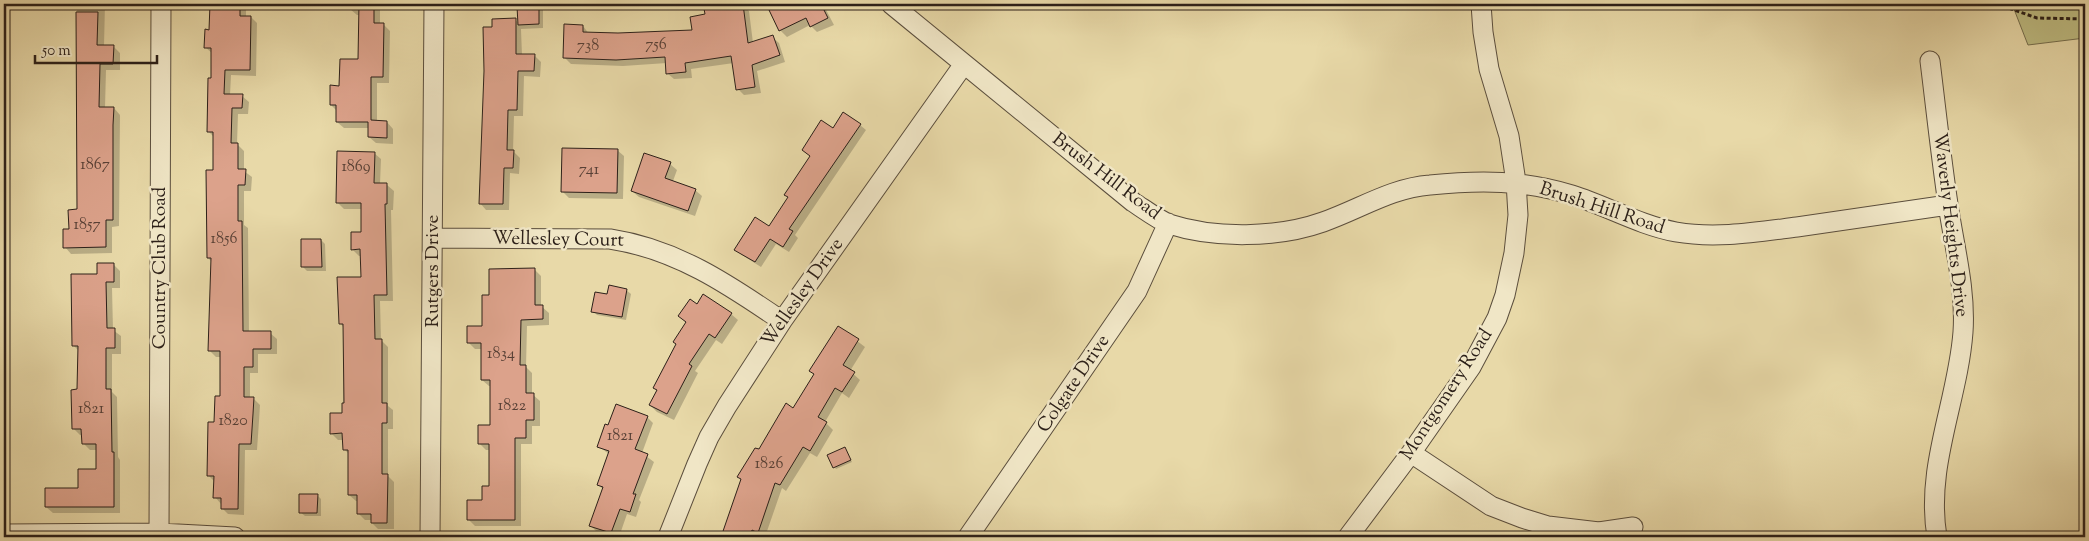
<svg xmlns="http://www.w3.org/2000/svg" width="2089" height="541" font-family="'Sorts Mill Goudy',serif">
	<style>
		.green { fill: #bebc82; stroke: #756e4e }
		.shadow { fill: #0003 }
		.building { fill: #dca28b; stroke: #2c2019 }
		.lines { fill: none; stroke-linecap: round; stroke-linejoin: round }
		.minor-casing { stroke: #5b4e3d; stroke-width: 21 }
		.path { stroke: #2c2019; stroke-width: 3; stroke-dasharray: 4 2.5; stroke-linecap: butt }
		.minor { stroke: #f0e6c6; stroke-width: 19 }
		.labels { text-anchor: middle; dominant-baseline: central; stroke-width: 5; stroke-linejoin: round; paint-order: stroke }
		.number-label { font-size: 16px; fill: #584036 }
		.street-label { font-size: 19px; fill: #2c2019; stroke: #f0e6c6 }
	</style>
	<rect width="100%" height="100%" fill="#e8d9a8"/>
	<filter id="stains"><feTurbulence type="fractalNoise" baseFrequency=".004" numOctaves="4"/><feColorMatrix values="0 0 0 0 .2 0 0 0 0 .09 0 0 0 0 .02 0 0 0 .5 -.17"/></filter>
	<radialGradient id="worn" r=".72"><stop offset=".6" stop-color="#630" stop-opacity="0"/><stop offset="1" stop-color="#630" stop-opacity=".3"/></radialGradient>
	<path class="green" d="M2012,4H2085V38L2028,45Z"/>
	<path class="shadow" d="M77,4H105L104,46H113L120,53V70H106L105,108H114L120,115L119,226L112,227V253L71,254L65,247L78,211Z
		M211,4H246V17H251L257,23L256,76L231,75L230,95L242,96L249,102L248,114H238L237,144L244,151V171L252,177L251,191H244V225L248,228L249,332L270,333L277,339V354H258V373H250V398H253L260,405L259,421L257,450H245L244,515L228,514L222,508L221,504L215,497V482L208,475L215,424L221,397V357H216L210,351L212,262L208,258L214,171V137L208,131L213,54L205,47L211,31Z
		M351,4H380V25H384L390,31L389,83H377V122H387L393,129V144L376,143L369,137V128H344L337,122V111L331,105L340,87L359,60L360,15H357L350,9Z
		M786,4H823L834,25L817,32L810,25L787,37L780,30L771,11Z
		M742,5L749,11L753,43L772,37L779,43L785,62L757,71L761,93L744,95L738,89L734,63L691,69L692,78L674,79L667,73V63L623,66L571,64L565,58L583,26L589,34L693,31Z
		M538,6L543,10V28L521,29L522,55H534L541,62L540,77L524,76L523,116H514L513,151L520,158L519,174L510,173L509,210H486L480,203L493,28L515,20L519,23Z
		M860,125L866,130L795,235L798,238L789,252L776,244L761,267L742,255L736,250L769,227L789,198L811,157L803,150L833,130Z
		M617,150L624,156L623,199L569,198L562,191Z
		M374,153L381,159L380,184L387,185L394,191L393,210H391L393,301H380L381,340L388,347V406L393,410V429H388V476L394,482V529H378L372,523V520H365L358,513V501H356L349,495L350,455L344,449V440H338L331,433L343,414L344,328L340,323L362,278V256H359L352,249L362,233V209H344L338,203Z
		M670,164L677,170L673,181L695,190L702,196L695,216L639,197L632,191Z
		M321,240L325,244L326,271H307L303,267Z
		M114,265L120,271V288H112L113,330L121,336V354H112V392L117,397L118,457L120,460V513H53L46,507L79,489L97,470V450H90L83,443V435H80L73,428L79,391V351L73,345L98,275Z
		M534,269L541,276V306L549,313V325L527,326L526,367L532,373V394L540,401V426H532V444H521V526H475L468,519L484,501L490,487V450H486L480,444L491,426V386H489L482,380V349H475L468,342L484,328L490,296Z
		M626,290L631,294L626,320L597,315L593,311L608,296Z
		M697,305L731,314L738,320L722,344L716,340L695,371L698,373L674,420L657,412L650,405L686,323L680,316Z
		M839,327L865,347L850,371L860,380L849,398L842,393L825,422L833,430L817,457L810,453L786,491L782,488L765,537H722L742,480L759,451L794,410L815,375L811,371Z
		M647,417L653,423L642,453L654,462L639,500L641,502L636,517L627,514L619,537H612L597,532L590,525L603,489L598,485L609,454L598,446Z
		M845,448L852,462L836,469L828,456Z
		M317,495L321,499V516H305L300,512Z"/>
	<path class="building" d="M210,4H240V16H251L250,70H225L224,94H243L242,108H232L231,143H238V169H246L245,185H238V221H242L243,331H271V349H253V367H244V397H254L253,414L251,444H239L238,509H221V498H213L214,476H207L208,422H214L215,396H220V351H208L211,258H207L206,170H213V132H207L208,78H211V48H204L205,29L209,30Z
		M359,4H374V23H384L383,77H371V120L387,121V138L368,137V122H336V105H330V85L339,86L340,59H358Z
		M743,4L748,43L773,35L780,55L752,65L755,87L736,90L731,56L685,63L686,72L666,74L665,57L616,60L563,58L564,24L583,25V32L618,33L692,30L690,17L705,14L704,9Z
		M783,4H821L828,18L810,27L806,18L779,31L769,10Z
		M539,5V24L518,25L517,6Z
		M76,12H98L97,45H114L113,64H100L99,107H114L113,125V220H106V247L63,248V229H69L68,210L77,209Z
		M516,18V54H535L534,71H518L517,110H508L507,150H514L513,168H504L503,204H479L484,71L483,27H492V19Z
		M843,112L861,124L789,229L793,231L783,247L770,239L755,262L734,250L755,217L769,226L788,197L784,195L810,156L802,150L821,120L833,128Z
		M562,148L618,149L617,193L561,192Z
		M337,151L375,152L374,183H387V204H385L387,295H374L375,339H382V403H387V423H382V474H388L387,523H371V514H357V495H348V450H343L342,433L330,434V413H342V403H344L343,324H339L337,277H361L360,249L351,250V232H361V203H336Z
		M644,153L671,162L665,178L696,189L688,211L631,191Z
		M301,239H321L322,267H301Z
		M97,263H114V282H106L107,328H115V348H106V389H111L112,452H114V507H45V488H78V469H96V444H82L81,429H72L71,390L77,389L78,346H72L71,274H97Z
		M535,268V305H543V319L521,320L520,365H526V393H534V420H526V438H515V520H467V500H482V486H489V444H478V425H490V380H481V343H467V326H482V295H489V269Z
		M609,285L627,289L622,317L591,312L595,292L607,294Z
		M703,294L732,313L715,338L709,334L689,364L692,366L667,414L649,405L657,390L653,388L676,344L673,342L686,322L678,316L690,299L697,304Z
		M838,326L859,339L843,365L855,372L842,392L835,388L818,417L827,422L810,451L803,447L780,485L775,483L758,533L752,530L750,537H721L741,479L737,477L755,448L759,449L786,403L793,408L814,374L809,371Z
		M616,404L648,416L635,449L648,454L633,494H636L630,512L620,509L611,533L589,526L603,487L597,485L609,451L597,447L605,424L608,425Z
		M845,447L851,460L833,468L827,455Z
		M299,494H318L317,513H299Z"/>
	<g class="lines">
		<g class="minor-casing">
			<path id="minor" d="M891,4L1133,202C1144,209 1157,219 1169,224C1215,239 1278,238 1323,222C1360,209 1391,188 1430,185C1480,180 1524,180 1572,195C1607,206 1639,225 1676,232C1716,239 1757,232 1797,227C1848,220 1898,212 1948,205
				M1930,61C1936,109 1941,157 1948,204C1954,246 1966,289 1963,332C1958,401 1925,466 1937,537
				M433,238L610,239C676,249 728,284 782,321
				M1411,453L1491,506L1522,518L1548,526L1599,532L1633,527
				M159,533L161,4
				M4,534L159,533L235,537
				M430,537L434,4
				M668,537L697,464L709,437L727,406L782,321L964,64
				M968,537L1137,291L1168,223
				M1348,537L1411,453L1471,367L1497,318L1505,295L1514,253L1518,215L1516,182L1509,136L1489,69L1483,32L1481,4"/>
		</g>
		<path class="path" d="M1997,4L2037,18L2085,19"/>
		<use href="#minor" class="minor"/>
	</g>
	<g class="labels">
		<g class="number-label">
			<text x="656" y="45">756</text>
			<text x="588" y="46">738</text>
			<text x="95" y="165">1867</text>
			<text x="356" y="167">1869</text>
			<text x="589" y="170">741</text>
			<text x="87" y="225">1857</text>
			<text x="224" y="239">1856</text>
			<text x="501" y="354">1834</text>
			<text x="512" y="406">1822</text>
			<text x="91" y="409">1821</text>
			<text x="233" y="421">1820</text>
			<text x="620" y="436">1821</text>
			<text x="769" y="464">1826</text>
		</g>
		<g class="street-label">
			<text transform="translate(1106 177) rotate(37)">Brush Hill Road</text>
			<text transform="translate(1602 209) rotate(18)">Brush Hill Road</text>
			<text transform="translate(1950 225) rotate(83)">Waverly Heights Drive</text>
			<text transform="translate(558 240) rotate(1)">Wellesley Court</text>
			<text transform="translate(160 268) rotate(-90)">Country Club Road</text>
			<text transform="translate(433 271) rotate(-90)">Rutgers Drive</text>
			<text transform="translate(803 293) rotate(-55)">Wellesley Drive</text>
			<text transform="translate(1074 384) rotate(-56)">Colgate Drive</text>
			<text transform="translate(1447 395) rotate(-57)">Montgomery Road</text>
		</g>
	</g>
	<rect width="2089" height="541" fill="none" stroke="#e8d9a8" stroke-width="20"/>
	<rect x="5" y="5" width="2079" height="531" fill="none" stroke="#2c2019" stroke-width="2.5"/>
	<rect x="10" y="10" width="2069" height="521" fill="none" stroke="#2c2019"/>
	<path d="M35 55v8h122v-8" fill="none" stroke="#2c2019" stroke-width="2.5"/>
	<text x="42" y="55" font-size="15" fill="#2c2019" stroke="#f0e6c6" stroke-width="4" paint-order="stroke">50 m</text>
	<rect width="100%" height="100%" filter="url(#stains)"/>
	<rect width="100%" height="100%" fill="url(#worn)"/>
</svg>
